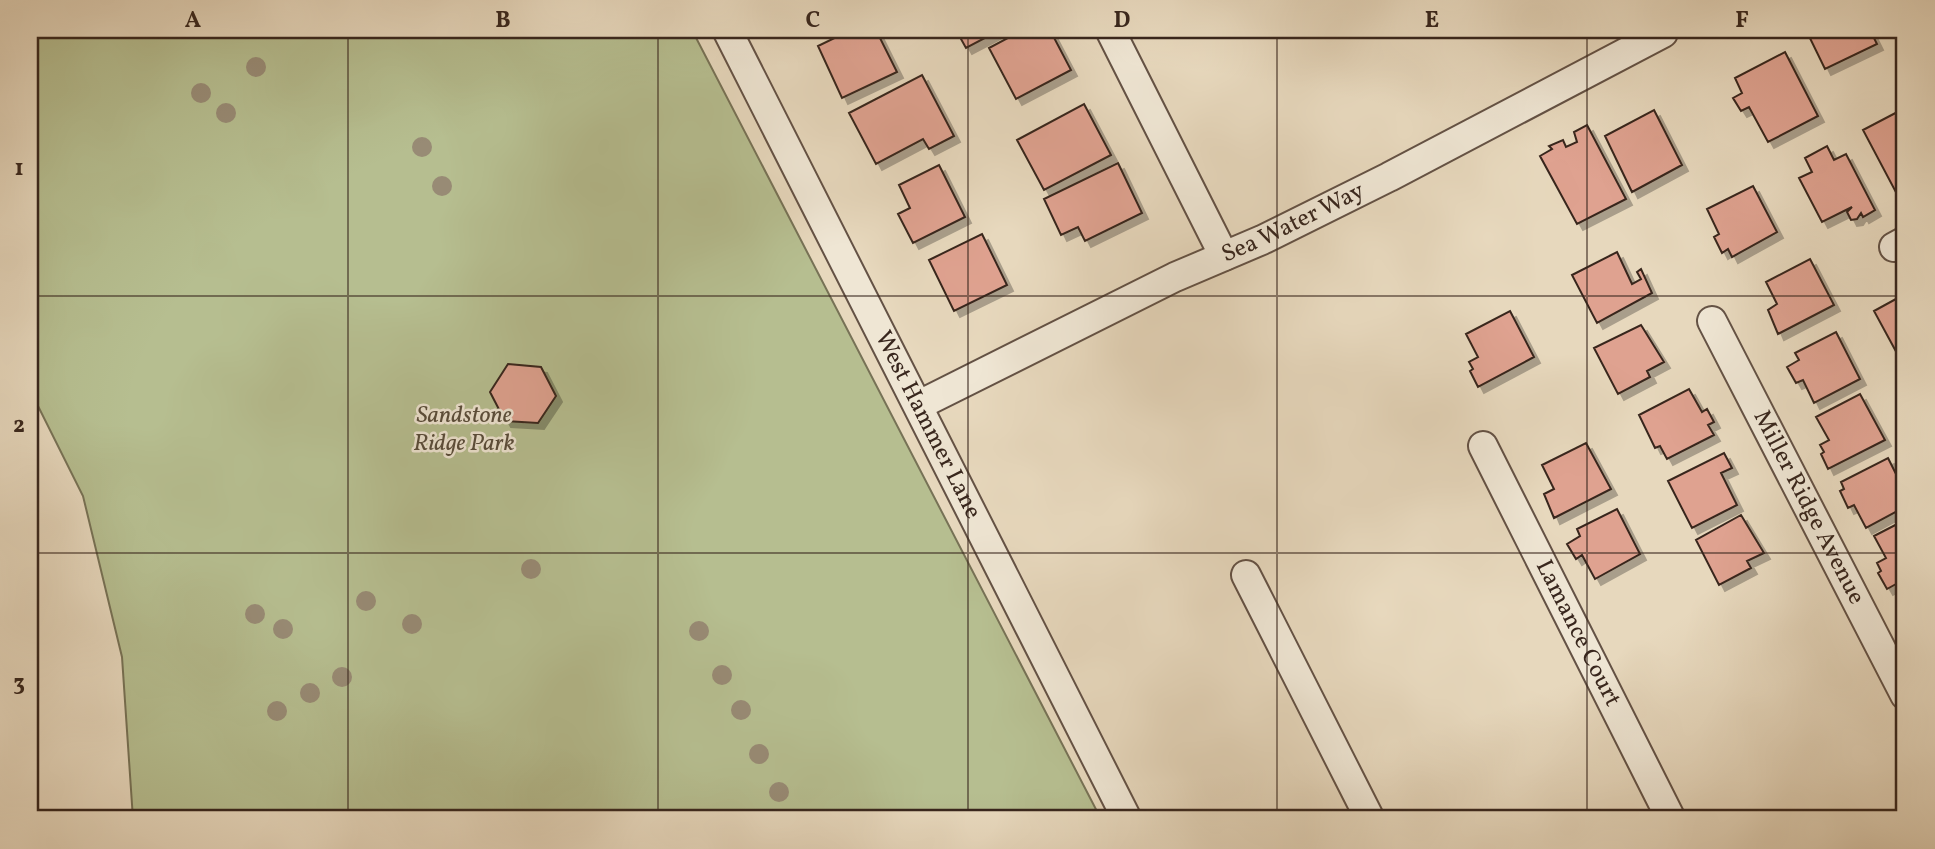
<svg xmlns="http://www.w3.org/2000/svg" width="1935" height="849" font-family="Vollkorn,serif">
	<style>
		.green { fill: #b6be90; stroke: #777256; stroke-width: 2 }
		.building { fill: #dfa290; stroke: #38261d; stroke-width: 2; filter: url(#shadow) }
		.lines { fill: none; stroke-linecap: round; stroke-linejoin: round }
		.minor-casing { stroke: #645245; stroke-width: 32 }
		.minor { stroke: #efe6d4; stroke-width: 28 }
		.tree { fill: #988b75 }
		.grid { fill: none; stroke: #38261d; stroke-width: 2; stroke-opacity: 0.55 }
		.labels { text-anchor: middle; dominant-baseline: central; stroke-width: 5; stroke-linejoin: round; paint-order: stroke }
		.street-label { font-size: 24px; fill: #38261d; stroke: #efe6d4 }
		.park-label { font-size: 24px; font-style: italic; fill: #584c3a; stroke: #efe6d4 }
		.neatline { fill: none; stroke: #38261d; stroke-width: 2.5 }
		.grid-label { font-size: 23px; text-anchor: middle; font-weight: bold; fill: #38261d }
	</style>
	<defs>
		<filter id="shadow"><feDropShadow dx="6" dy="6" stdDeviation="0" flood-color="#0004"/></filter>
	</defs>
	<rect width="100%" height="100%" fill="#e7d8bd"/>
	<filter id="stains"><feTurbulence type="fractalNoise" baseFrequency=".00286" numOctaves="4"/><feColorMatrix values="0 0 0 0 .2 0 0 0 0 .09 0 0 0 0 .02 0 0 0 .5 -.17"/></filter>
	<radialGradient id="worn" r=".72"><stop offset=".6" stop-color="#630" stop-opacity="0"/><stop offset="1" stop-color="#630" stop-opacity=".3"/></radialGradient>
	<path class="green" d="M30,30H692L1101,819H133L122,657L83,496L30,390Z"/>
	<path class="building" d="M851,30H876L897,72L842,98L818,46Z
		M956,30H1000L966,48Z
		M1023,30H1050L1071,70L1016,99L989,48Z
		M1806,30H1870L1877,44L1825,69Z
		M1785,52L1818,116L1768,142L1749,107L1741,111L1733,98L1742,93L1735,78Z
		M922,75L954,136L929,149L923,139L876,164L849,113Z
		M1084,104L1111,155L1044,190L1017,140Z
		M1905,108V195L1899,198L1863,130Z
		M1654,110L1682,165L1632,192L1605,136Z
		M1587,125L1626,199L1577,224L1540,156L1552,149L1549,146L1563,140L1566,147L1577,142L1574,132Z
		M1827,146L1834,160L1846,154L1875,210L1863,217L1861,213L1857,219L1851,220L1847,212L1852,207L1822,222L1799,178L1812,172L1805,158Z
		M1118,163L1142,213L1085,241L1078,227L1061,235L1044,199Z
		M939,165L965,217L913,243L898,214L910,208L899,185Z
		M1753,186L1777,232L1732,257L1728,249L1722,253L1714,237L1719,234L1707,209Z
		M982,234L1007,285L954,311L929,260Z
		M1617,252L1632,284L1641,279L1637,272L1641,269L1652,293L1597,323L1572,275Z
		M1810,259L1834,305L1778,334L1768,310L1777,304L1766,282Z
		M1905,294V353L1899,357L1874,311Z
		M1510,311L1534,357L1478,387L1470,371L1473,369L1469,362L1478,357L1466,334Z
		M1641,325L1664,362L1647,371L1650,377L1618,394L1594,348Z
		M1836,332L1860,379L1814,403L1803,380L1796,383L1787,367L1799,360L1795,353Z
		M508,364L541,367L556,396L538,423L505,421L490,392Z
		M1689,389L1702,412L1707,409L1714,422L1708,425L1714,435L1667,459L1660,446L1655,448L1639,415Z
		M1860,394L1885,440L1828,469L1821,454L1824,452L1820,445L1829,440L1816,417Z
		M1586,443L1611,489L1554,518L1544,494L1554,489L1542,465Z
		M1724,453L1732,468L1721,473L1737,505L1692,528L1668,481Z
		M1888,458L1905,492V507L1866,528L1854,505L1848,508L1840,491L1844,489L1841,482Z
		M1617,509L1640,554L1595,579L1582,555L1576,559L1567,544L1580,536L1577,529Z
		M1741,515L1764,553L1747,561L1751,568L1719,585L1696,540Z
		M1905,520V579L1887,589L1878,573L1881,571L1877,563L1886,558L1874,536Z"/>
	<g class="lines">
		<g class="minor-casing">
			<g id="minor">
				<path id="s1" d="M727,30L1127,819"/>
				<path d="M1110,30L1224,256"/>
				<path d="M1894,247L1905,241"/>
				<path id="s2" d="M1712,321L1905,695"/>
				<path id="s3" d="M919,405L1175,277L1262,240L1389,177L1663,33"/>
				<path id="s4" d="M1483,446L1671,819"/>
				<path d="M1246,575L1370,819"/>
			</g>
		</g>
		<use href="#minor" class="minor"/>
	</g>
	<g class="tree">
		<circle cx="256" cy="67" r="10"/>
		<circle cx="201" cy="93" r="10"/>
		<circle cx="226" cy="113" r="10"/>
		<circle cx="422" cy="147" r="10"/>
		<circle cx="442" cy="186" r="10"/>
		<circle cx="531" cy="569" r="10"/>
		<circle cx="366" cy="601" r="10"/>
		<circle cx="255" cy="614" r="10"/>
		<circle cx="412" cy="624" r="10"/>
		<circle cx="283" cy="629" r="10"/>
		<circle cx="699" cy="631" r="10"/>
		<circle cx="722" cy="675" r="10"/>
		<circle cx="342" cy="677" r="10"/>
		<circle cx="310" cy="693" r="10"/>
		<circle cx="741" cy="710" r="10"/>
		<circle cx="277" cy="711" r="10"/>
		<circle cx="759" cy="754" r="10"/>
		<circle cx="779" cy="792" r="10"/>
	</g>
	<path class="grid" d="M348,30V819M658,30V819M968,30V819M1277,30V819M1587,30V819M30,296H1905M30,553H1905"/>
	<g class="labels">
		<g class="street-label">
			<text stroke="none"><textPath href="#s3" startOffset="416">Sea Water Way</textPath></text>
			<text stroke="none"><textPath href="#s1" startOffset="443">West Hammer Lane</textPath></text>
			<text stroke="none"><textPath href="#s2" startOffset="210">Miller Ridge Avenue</textPath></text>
			<text stroke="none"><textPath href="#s4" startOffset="210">Lamance Court</textPath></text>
		</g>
		<g class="park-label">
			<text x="464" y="416">Sandstone<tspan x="464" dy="28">Ridge Park</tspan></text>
		</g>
	</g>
	<rect width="1935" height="849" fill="none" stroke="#e7d8bd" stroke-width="77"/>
	<rect x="38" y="38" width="1858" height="772" class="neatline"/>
	<g class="grid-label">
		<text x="193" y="27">A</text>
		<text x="503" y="27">B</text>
		<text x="813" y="27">C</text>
		<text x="1122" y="27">D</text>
		<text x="1432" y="27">E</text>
		<text x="1742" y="27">F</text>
		<text x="19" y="175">1</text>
		<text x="19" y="432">2</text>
		<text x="19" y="690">3</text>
	</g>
	<rect width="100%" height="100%" filter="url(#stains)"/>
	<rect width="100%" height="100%" fill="url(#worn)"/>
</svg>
